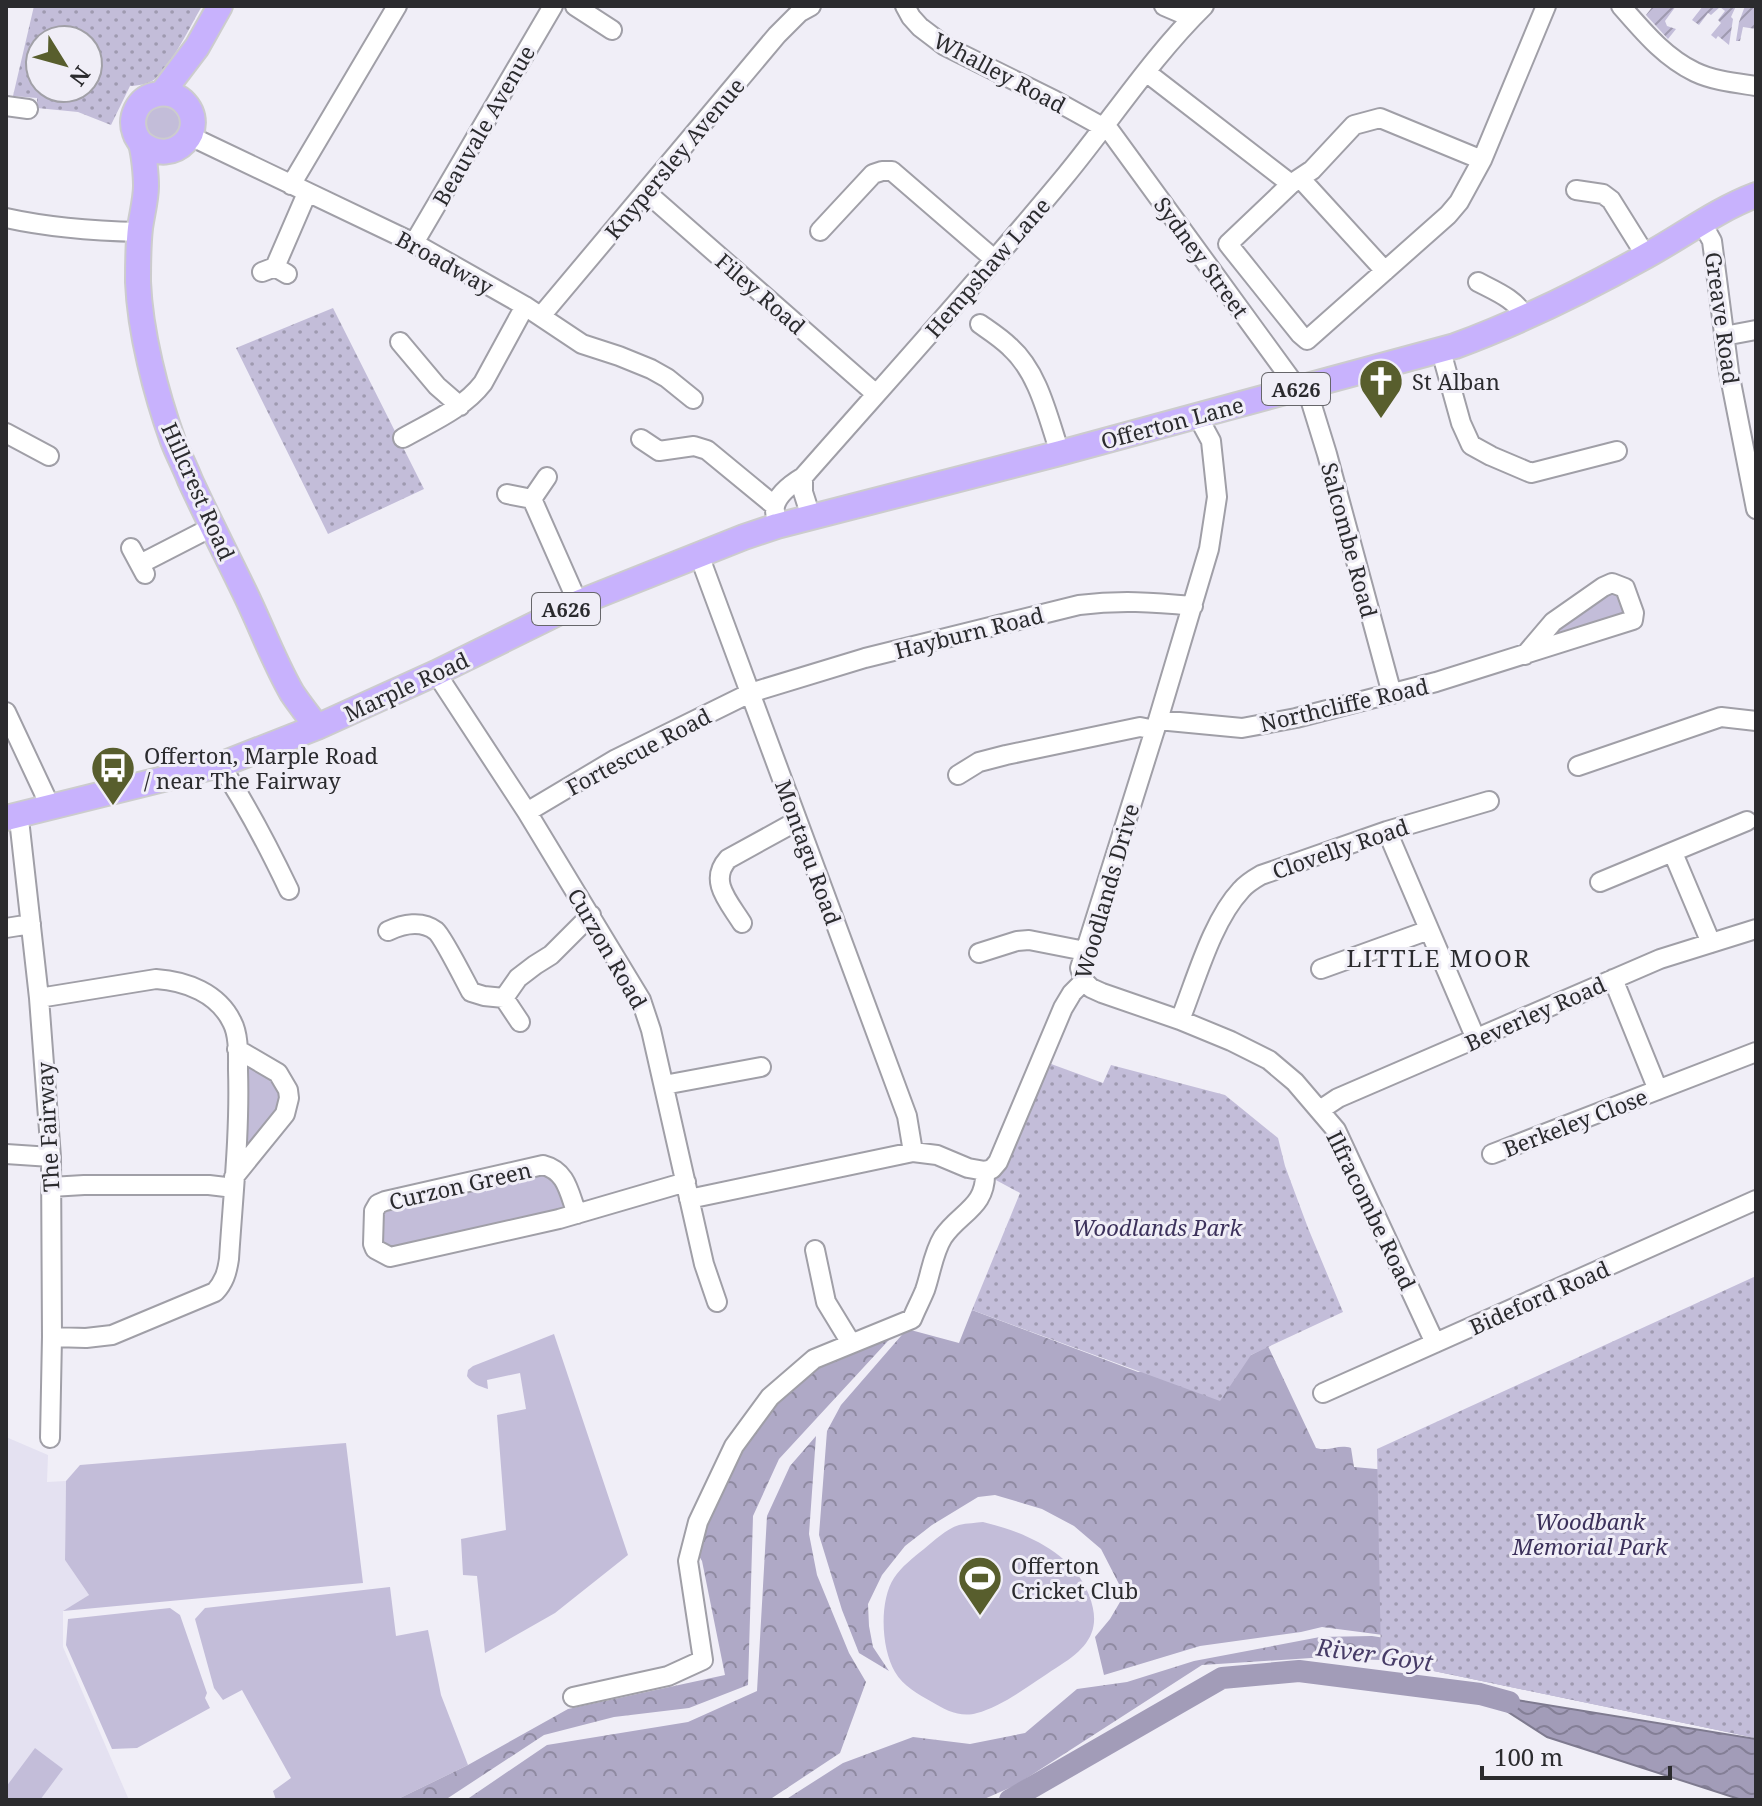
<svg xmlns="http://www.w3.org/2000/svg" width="1762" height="1806" font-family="'Noto Serif',serif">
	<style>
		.built { fill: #e4e1f1 }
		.grass { fill: #c3bdd9 }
		.forest { fill: url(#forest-crowns) }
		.park { fill: url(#park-dots); fill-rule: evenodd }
		.garden { fill: url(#garden-furrows) }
		.water { fill: url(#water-waves); stroke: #7e7a8f; stroke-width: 2 }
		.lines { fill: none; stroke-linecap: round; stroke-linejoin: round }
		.river { stroke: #a29cb8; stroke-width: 22 }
		.minor-casing { stroke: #a09fa7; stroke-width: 22 }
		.major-casing { stroke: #cccccd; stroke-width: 28 }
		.minor { stroke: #fff; stroke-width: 18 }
		.major { stroke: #c8b2fd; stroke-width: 24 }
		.labels { text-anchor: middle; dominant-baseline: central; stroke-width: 6; stroke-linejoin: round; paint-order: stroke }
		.shield { fill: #f0eef7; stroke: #66666a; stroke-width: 2 }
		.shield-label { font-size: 20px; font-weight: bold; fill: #2b2b2e }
		.street-label { font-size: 22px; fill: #2b2b2e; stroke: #f0eef7 }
		.poi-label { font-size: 22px; fill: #2b2b2e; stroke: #f0eef7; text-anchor: start }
		.park-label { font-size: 22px; font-style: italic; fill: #3c315b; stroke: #f0eef7 }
		.neighbourhood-label { font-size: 24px; letter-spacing: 2px; fill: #2b2b2e; stroke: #f0eef7 }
		.water-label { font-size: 24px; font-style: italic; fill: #473c67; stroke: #f0eef7 }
	</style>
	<defs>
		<pattern id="forest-crowns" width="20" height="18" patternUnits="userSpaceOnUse" patternTransform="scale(2)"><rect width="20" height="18" fill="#afa9c6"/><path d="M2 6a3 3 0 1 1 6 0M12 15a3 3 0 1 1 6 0" fill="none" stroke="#8f8aa1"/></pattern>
		<pattern id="park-dots" width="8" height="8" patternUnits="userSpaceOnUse" patternTransform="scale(2)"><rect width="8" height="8" fill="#c3bdd9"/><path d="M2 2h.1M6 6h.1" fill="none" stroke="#9f9ab0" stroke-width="1.8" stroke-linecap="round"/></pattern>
		<pattern id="garden-furrows" width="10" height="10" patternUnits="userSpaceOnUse" patternTransform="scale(2)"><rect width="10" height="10" fill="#c3bdd9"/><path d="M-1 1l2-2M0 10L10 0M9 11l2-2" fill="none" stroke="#9f9ab0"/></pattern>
		<pattern id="water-waves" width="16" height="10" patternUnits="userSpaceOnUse" patternTransform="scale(2)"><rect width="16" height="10" fill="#a29cb8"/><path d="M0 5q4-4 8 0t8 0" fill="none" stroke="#847f96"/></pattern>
	</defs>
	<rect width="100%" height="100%" fill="#f0eef7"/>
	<path class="built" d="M6,1437L48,1455L47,1482L66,1481L65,1560L89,1595L63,1611V1647L129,1800H109L108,1798L106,1800H6Z"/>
	<path class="grass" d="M162,93L192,127L155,152L134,114Z
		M1612,583L1634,613L1538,651L1553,622Z
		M252,1062L279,1081L283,1108L248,1155L240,1150L243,1071Z
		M543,1165L577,1214L383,1255L374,1211Z
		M554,1334L628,1555L555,1613L485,1653L477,1576L463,1575L461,1539L506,1530L497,1415L526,1409L520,1373L487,1380L488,1389C479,1386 472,1384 467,1376L468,1370L473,1366Z
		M346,1443L363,1583L63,1611L89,1595L65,1560L66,1481L80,1465Z
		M983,1522C1025,1532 1073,1553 1089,1595C1103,1631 1087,1649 1056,1668C1034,1682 1002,1707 977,1713C961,1718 945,1710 932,1702C918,1694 903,1686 895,1672C881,1648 879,1601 894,1578C901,1567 914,1557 924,1549C935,1540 946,1529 959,1525C967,1523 976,1523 983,1522Z
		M390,1587L396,1636L428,1630L441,1695L468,1765L396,1800H276L273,1791L291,1778L242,1690L223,1700L214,1688L195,1619L205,1608Z
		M170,1608L180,1615L207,1693L205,1698L210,1708L137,1748L112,1749L66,1645L68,1619Z
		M35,1748L63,1769L40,1800H6V1787Z"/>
	<path class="forest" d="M972,1310L1138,1372L1251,1355L1268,1346L1316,1448C1331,1452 1337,1444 1351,1448L1354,1467L1409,1472L1756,1684L1322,1627L1301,1632L1200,1646L1104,1675L1095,1637L1110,1619L1120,1602L1119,1584L1101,1549L1074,1526L1042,1509L995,1495L978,1497L932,1525L905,1546L882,1575L868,1604L869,1626L873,1647L889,1671L859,1653L842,1610L819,1535L827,1431L841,1405L907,1329L959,1343Z
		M899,1329L779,1459L753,1516L748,1685L689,1708L614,1717L544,1735L445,1800H396L468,1765L568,1709L725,1675L702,1561L696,1551L705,1522L738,1454L775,1403L817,1365Z
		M816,1436L809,1534L817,1575L849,1653L866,1682L840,1753L769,1800H466L547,1745L688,1722L757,1691L767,1516L790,1466Z
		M1372,1636L1640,1678L1756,1738L1381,1660L1311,1658L1202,1665L1016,1785L982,1800H785L843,1763L913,1737L970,1744L1025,1733L1077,1689L1127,1682L1194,1661L1320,1637Z"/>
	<path class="park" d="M34,6H202C192,23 170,68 155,79C149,84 137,86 130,86L111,125L78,112L37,108V98L13,96ZM40,40H88V88H40Z
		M333,308L424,489L328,534L236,348Z
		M1043,1061L1103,1083L1111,1065L1225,1095L1278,1138L1285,1166L1308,1228L1343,1312L1251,1355L1220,1401L972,1310L1020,1193L994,1179Z
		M1756,1276V1738L1381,1660L1377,1449Z"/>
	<path class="garden" d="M1653,6H1676L1665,21L1667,26L1676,29L1668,39L1646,15Z
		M1703,6H1736L1731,17L1733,19L1729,45L1718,36L1716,39L1711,35L1721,23L1718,20L1725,11L1720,7L1711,15L1708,13L1699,25L1692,20Z
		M1745,6H1756V29L1743,27L1740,41H1736L1739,22Z"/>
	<path class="water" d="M1480,1694L1756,1739V1800H1742L1547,1737Z"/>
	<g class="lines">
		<path class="river" d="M1010,1800L1222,1678L1299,1671L1480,1694L1509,1702"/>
		<g class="minor-casing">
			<path id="minor" d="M575,6L612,30
				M905,6L911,17L920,27L945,46L1054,100L1110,131L1298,389
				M1164,6L1192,18
				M1621,6C1643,31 1664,57 1695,72C1714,81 1736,83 1756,86
				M1146,72L1291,184
				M6,106L28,109
				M1380,118L1482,160L1459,202L1448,215L1307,340L1300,334L1228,244L1291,184L1312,170L1354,125Z
				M190,136L414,243L525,306L582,344L619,356L651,369L667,378L693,399
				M1482,160L1546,6
				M1300,178L1385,271
				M291,185L397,6
				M1576,190L1603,194L1611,200L1646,256
				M646,192L876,394
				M6,218C51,228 94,231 139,232
				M1702,223L1712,241L1729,372L1756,509
				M820,231L873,174L882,171H892L994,259
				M414,243L553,6
				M275,267L307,193
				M262,272L275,267L287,274
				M1478,282C1495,291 1516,299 1525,317
				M541,316L777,35L800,12L811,6
				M980,324C990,331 1001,338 1010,347C1039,373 1048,418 1060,453
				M1724,336L1756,330
				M400,342L437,386L460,406
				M1441,351L1461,423L1471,445L1491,456L1531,473L1617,451
				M1306,386L1327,454L1392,694
				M6,433L49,456
				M403,438C431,422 463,409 483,383L525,306
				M641,439L659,451L694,446L707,450L775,506
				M803,477V492L811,517
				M507,494L532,499L547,477
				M532,499L578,603
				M777,526C777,520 774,511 775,506C778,494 793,483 803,477C891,377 981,278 1066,175C1112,119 1152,57 1204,6
				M131,548L145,574
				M699,555L907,1116L913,1152
				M140,564L212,527
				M436,673L527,812L641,1000L651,1030L704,1264L717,1302
				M6,712L51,808
				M1158,720L1242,728L1296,718L1436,682L1633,620L1634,613L1625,588L1612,583L1603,587L1553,622L1525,655
				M220,765C247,805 268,846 289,890
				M1578,766L1721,717L1756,721
				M958,775L979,762L1006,755L1140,727L1155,730
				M527,812L616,759L750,693L865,658L1079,605C1119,600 1153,602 1193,606
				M17,817L20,828L39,998L51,1157L52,1337L50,1438
				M1387,831L1476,1039
				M1673,853L1711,943
				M1600,882L1747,821
				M742,923C729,902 708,881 728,859L797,821
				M6,928L31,924
				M388,931C403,924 422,920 436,931C443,937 465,981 471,992L484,996L504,998L518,978L535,965L551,955L591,915
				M979,953L1017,941L1029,940L1085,951
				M1321,969L1429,930
				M1613,979L1658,1090
				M1084,981L1080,968L1158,720L1209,549L1217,497L1211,441L1197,415
				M1084,981L1091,988L1102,993L1180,1020L1231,1041L1269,1060L1295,1082L1336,1130L1435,1343
				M39,998L156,979C186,981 218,993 232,1022C239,1035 238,1055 238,1070C240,1133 233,1196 229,1259C227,1273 224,1282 215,1292L112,1335L86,1338L52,1337
				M504,998L520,1022
				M1180,1020C1196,980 1212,921 1241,890C1246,884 1254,879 1261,875L1387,831L1489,801
				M664,1085L761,1067
				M1320,1110L1338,1098L1660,959L1756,929
				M6,1154L51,1157
				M1492,1154L1756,1052
				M985,1171L992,1169L998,1162L1063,1008L1072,993L1084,981
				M234,1177L285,1114L289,1098L288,1090L278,1073L237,1049
				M51,1187L84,1185H209L234,1188
				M689,1199L913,1152L937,1155L968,1168L985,1171
				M577,1214C569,1193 567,1171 543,1165L385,1201L378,1204L374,1211L373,1244L375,1249L390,1257L559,1219L686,1182
				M815,1250L826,1302L851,1343
				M1323,1393L1756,1200
				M573,1697L668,1676L703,1660L688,1561L698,1522L734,1446L770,1397L814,1359L912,1319C916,1309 921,1300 925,1290C931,1273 933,1253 943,1237C960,1212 987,1207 985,1171"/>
		</g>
		<g class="major-casing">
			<path id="major" d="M162,93L197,47L220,6
				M141,143C174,170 211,128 183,101C175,94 164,92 154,95C138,99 129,117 135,133C136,137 139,140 141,144C144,153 146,176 146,186C146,199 142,214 140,228C138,245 138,264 138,282C140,332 156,394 173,441C178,454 185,467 190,480C207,517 225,552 243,589C260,623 273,660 292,693C300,705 309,716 317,727
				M6,818L220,765L317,727L436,673L578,603L744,537L777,526L1060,453L1455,346C1520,322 1583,291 1644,257C1681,237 1716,210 1756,195"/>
		</g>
		<use href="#minor" class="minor"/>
		<use href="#major" class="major"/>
	</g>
	<defs>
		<g id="church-pin" transform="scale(2.3)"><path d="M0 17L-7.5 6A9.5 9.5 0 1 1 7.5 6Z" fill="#585e2d" stroke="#f0eef7"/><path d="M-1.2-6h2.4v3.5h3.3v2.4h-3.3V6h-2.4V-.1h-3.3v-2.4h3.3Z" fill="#fff"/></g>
		<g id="bus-pin" transform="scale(2.3)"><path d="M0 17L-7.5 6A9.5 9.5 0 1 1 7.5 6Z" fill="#585e2d" stroke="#f0eef7"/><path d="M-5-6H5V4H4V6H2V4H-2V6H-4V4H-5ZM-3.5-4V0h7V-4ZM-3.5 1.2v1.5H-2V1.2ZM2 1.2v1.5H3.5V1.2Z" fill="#fff"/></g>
		<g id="stadium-pin" transform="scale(2.3)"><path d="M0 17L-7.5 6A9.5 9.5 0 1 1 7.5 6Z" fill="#585e2d" stroke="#f0eef7"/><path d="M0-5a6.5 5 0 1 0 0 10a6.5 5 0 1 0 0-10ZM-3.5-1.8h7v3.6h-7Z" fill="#fff"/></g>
	</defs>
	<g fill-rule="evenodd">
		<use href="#church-pin" x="1381" y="381"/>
		<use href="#bus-pin" x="113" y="768"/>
		<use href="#stadium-pin" x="980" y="1578"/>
	</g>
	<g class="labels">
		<g class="shield">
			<rect x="1262" y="373" width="68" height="32" rx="6"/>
			<rect x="532" y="593" width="68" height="32" rx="6"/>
		</g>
		<g class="shield-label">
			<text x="1296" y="389">A626</text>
			<text x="566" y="609">A626</text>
		</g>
		<g class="street-label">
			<text transform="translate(1000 72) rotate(28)">Whalley Road</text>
			<text transform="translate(483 125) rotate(-60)">Beauvale Avenue</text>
			<text transform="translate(674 158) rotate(-50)">Knypersley Avenue</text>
			<text transform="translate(1202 257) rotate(54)">Sydney Street</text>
			<text transform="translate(445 262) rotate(29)">Broadway</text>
			<text transform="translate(987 267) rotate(-49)">Hempshaw Lane</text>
			<text transform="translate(761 293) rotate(41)">Filey Road</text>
			<text transform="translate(1723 318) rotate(82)">Greave Road</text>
			<text transform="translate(1172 422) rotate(-15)">Offerton Lane</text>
			<text transform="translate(199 491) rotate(66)">Hillcrest Road</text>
			<text transform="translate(1350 540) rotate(75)">Salcombe Road</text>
			<text transform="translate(969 632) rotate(-14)">Hayburn Road</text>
			<text transform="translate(406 686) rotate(-25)">Marple Road</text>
			<text transform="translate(1344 704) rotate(-13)">Northcliffe Road</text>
			<text transform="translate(638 751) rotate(-28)">Fortescue Road</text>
			<text transform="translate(1340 848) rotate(-19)">Clovelly Road</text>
			<text transform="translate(809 852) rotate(70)">Montagu Road</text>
			<text transform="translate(1106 891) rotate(-74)">Woodlands Drive</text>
			<text transform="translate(608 948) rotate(60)">Curzon Road</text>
			<text transform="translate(1535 1013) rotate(-24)">Beverley Road</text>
			<text transform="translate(1575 1122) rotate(-21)">Berkeley Close</text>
			<text transform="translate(47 1127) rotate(-93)">The Fairway</text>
			<text transform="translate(460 1185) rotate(-13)">Curzon Green</text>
			<text transform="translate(1372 1210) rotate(64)">Ilfracombe Road</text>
			<text transform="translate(1539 1297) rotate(-24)">Bideford Road</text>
		</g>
		<g class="poi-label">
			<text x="1412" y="381">St Alban</text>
			<text x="144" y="755">Offerton, Marple Road<tspan x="144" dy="25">/ near The Fairway</tspan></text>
			<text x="1011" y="1565">Offerton<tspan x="1011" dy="25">Cricket Club</tspan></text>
		</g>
		<g class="park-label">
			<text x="1157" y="1227">Woodlands Park</text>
			<text x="1590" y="1521">Woodbank<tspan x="1590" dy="25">Memorial Park</tspan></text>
		</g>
		<g class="neighbourhood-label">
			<text x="1439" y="957">LITTLE MOOR</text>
		</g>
		<g class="water-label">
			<text transform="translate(1375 1654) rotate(8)">River Goyt</text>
		</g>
	</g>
	<rect width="1762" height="1806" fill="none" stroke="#2b2b2e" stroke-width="16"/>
	<g transform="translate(64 64) rotate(127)"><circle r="38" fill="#f0eef7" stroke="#a1a0a7" stroke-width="2"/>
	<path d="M0-6L14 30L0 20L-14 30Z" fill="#585e2d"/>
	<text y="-12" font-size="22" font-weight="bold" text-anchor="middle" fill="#2b2b2e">N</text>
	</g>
	<path d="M1482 1766v12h188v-12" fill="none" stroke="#2b2b2e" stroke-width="4"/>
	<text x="1494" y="1766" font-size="24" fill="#2b2b2e" stroke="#f0eef7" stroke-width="6" paint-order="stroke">100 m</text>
</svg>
